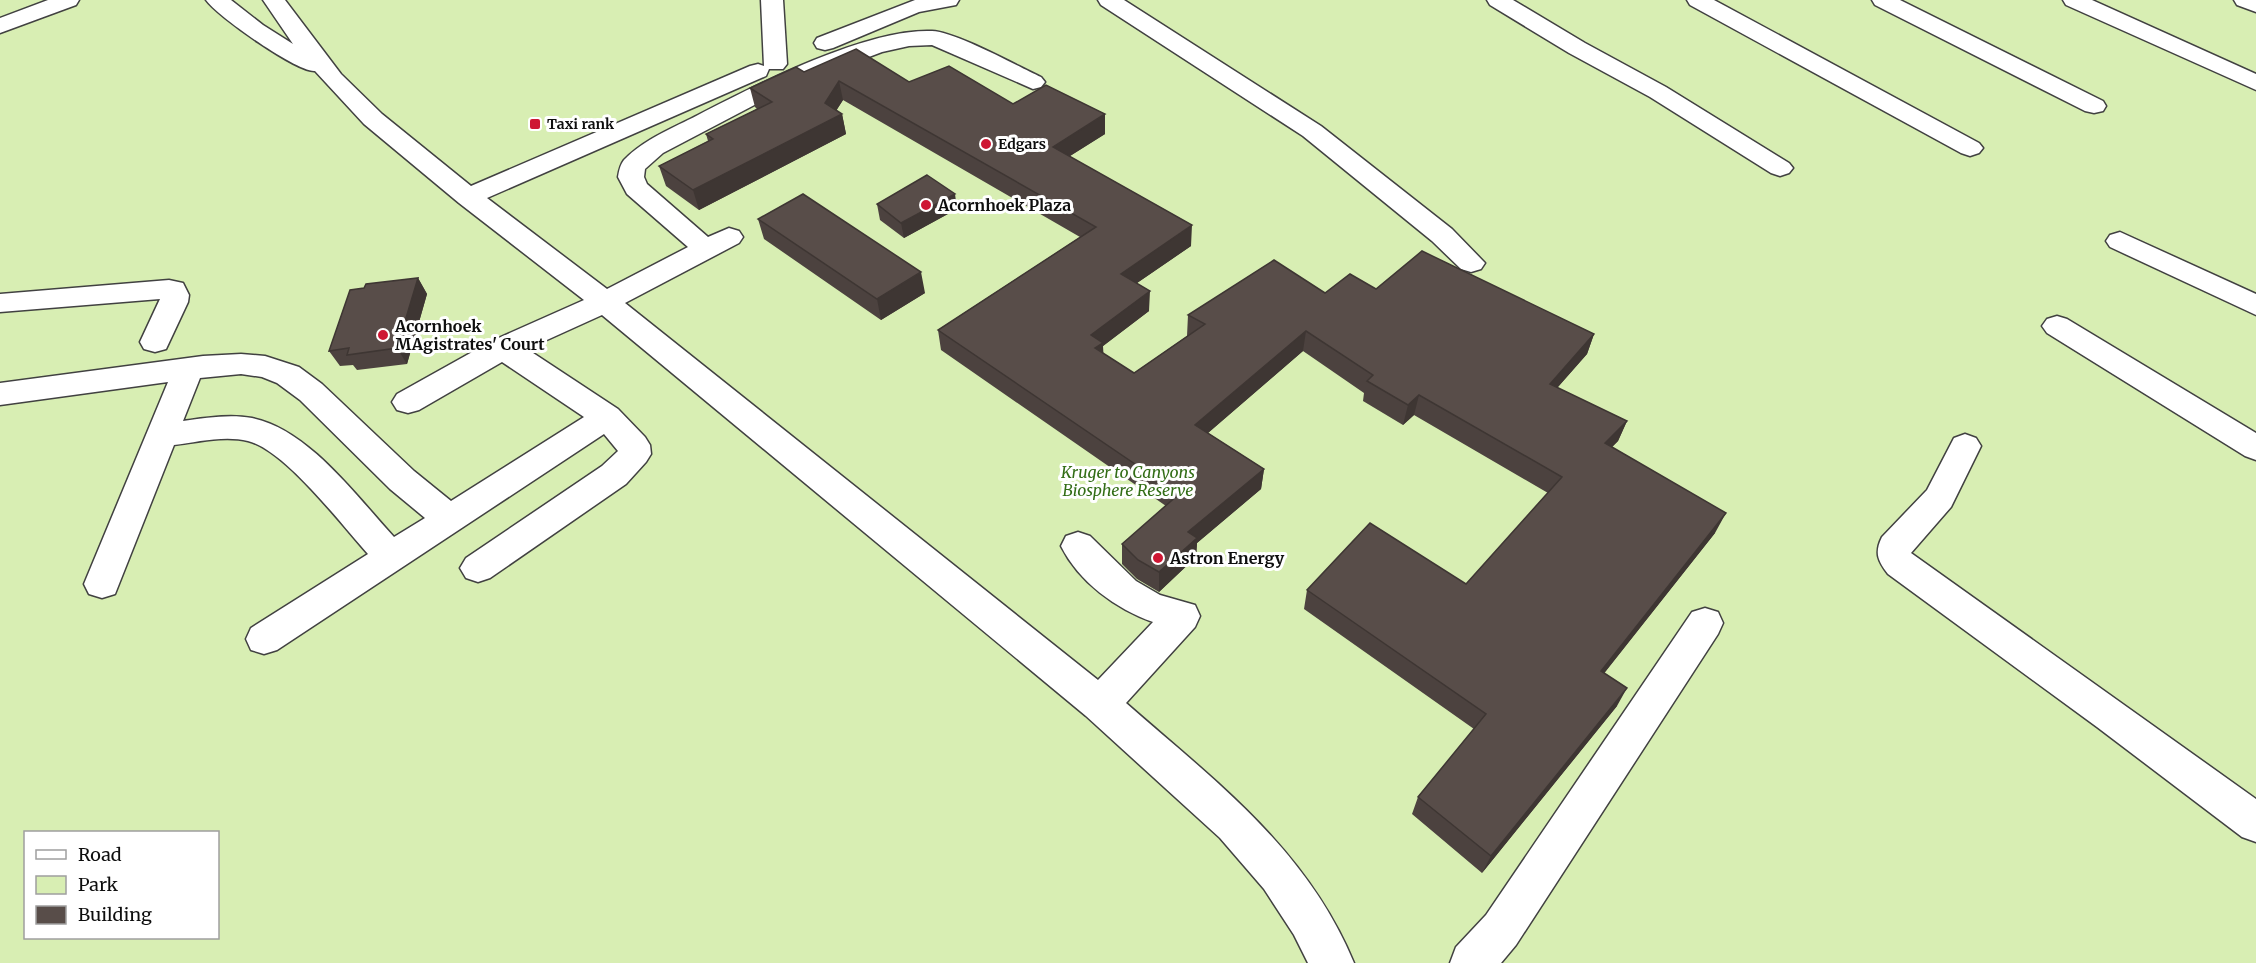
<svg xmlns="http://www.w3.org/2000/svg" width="2256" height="963" font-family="Merriweather,serif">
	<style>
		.green { fill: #d8eeb3; fill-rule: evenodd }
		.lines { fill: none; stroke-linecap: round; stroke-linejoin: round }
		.minor-casing { stroke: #414141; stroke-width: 3 }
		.minor { fill: #fff; fill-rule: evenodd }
		.wall { fill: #4c423f }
		.shaded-wall { fill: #3e3633 }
		.building { fill: #584d49; stroke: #3e3633; stroke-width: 1.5 }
		.poi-dot { fill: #ce1633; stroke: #fff; stroke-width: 2 }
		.labels { text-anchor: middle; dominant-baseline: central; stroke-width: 6; stroke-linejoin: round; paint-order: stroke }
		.far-poi-label { font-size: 14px; font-weight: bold; fill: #0e0e0e; stroke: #fff; text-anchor: start }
		.poi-label { font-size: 16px; font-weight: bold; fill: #0e0e0e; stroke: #fff; text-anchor: start }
		.park-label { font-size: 16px; font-style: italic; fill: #326d16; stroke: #fff }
	</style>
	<rect width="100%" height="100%" fill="#fffaef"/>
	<path class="green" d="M0,0H2256V963H0ZM26,832H218V938H26Z"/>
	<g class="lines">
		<g class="minor-casing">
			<path id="minor" d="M48,0H79L76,5L0,33V18Z
				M206,0H231L263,25L293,44L263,0H285L341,74L382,114L471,186L750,66L758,64L764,66L761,0H783L787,64L783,69H769L766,76L487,198L607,289L688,247L627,194L618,177C619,171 620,165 624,160C644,139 673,128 698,115C756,85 867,28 932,31C956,32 1017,66 1041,77L1045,82L1041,87L1033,89L932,45L909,46L882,52L816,77L762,101L663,153L645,169L644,177L647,184L708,237L729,228L739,231L743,237L739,243L625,303L1098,680L1153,622C1116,609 1079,582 1061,546L1066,536L1078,532L1090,536L1136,581L1160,595L1195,605L1200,616L1195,627L1126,703C1215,781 1307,849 1354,963H1308L1294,935L1264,889L1220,838L1086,716L602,315L527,349L618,409L645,437L650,445L651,454L646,462L626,484L490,578L478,582L466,578L460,568L466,558L602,466L618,451L604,434L277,650L264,654L251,650L246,639L251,628L368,554C341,524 285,450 248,441C225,435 197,442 174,445L115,594L102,598L89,594L84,584L168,382L0,405V383L203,356L241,354L265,356L299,367L322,384L414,471L451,501L584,417L502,362L419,410L408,413L397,410L392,402L397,394L492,341L584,300L459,203L364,124L315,71C298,73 217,16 206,0ZM241,374L262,377L277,383L300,400L390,489L425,518L394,537C357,497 308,429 252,418C229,414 206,418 183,421L200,378Z
				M915,0H959L956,5L919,12L833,48L825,50L817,48L814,43L817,38Z
				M1098,0H1124L1321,126L1452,229L1485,263L1481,269L1471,272L1461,269L1432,241L1303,136L1101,5Z
				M1487,0H1513L1585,43L1666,87L1789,163L1793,168L1789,173L1780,176L1771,173L1650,97L1569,53L1490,5Z
				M1687,0H1714L1979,143L1983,148L1979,153L1970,156L1961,153L1690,5Z
				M1872,0H1900L2103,101L2106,106L2103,111L2094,113L2085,111L1875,5Z
				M2063,0H2092L2256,74V90L2066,5Z
				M2234,0H2256V12L2237,5Z
				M2120,232L2256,294V315L2110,247L2106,241L2110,235Z
				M169,280L183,283L189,295L188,302L166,349L155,352L144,349L140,342L160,299L0,312V294Z
				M2057,316L2067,319L2256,433V460L2245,456L2047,333L2042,326L2047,319Z
				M1965,434L1976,438L1981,446L1951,507L1911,553L2256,799V842L2242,837L2097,727L1888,574C1878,561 1874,553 1882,537L1927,490L1954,438Z
				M1705,608L1718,612L1723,623L1718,634L1516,945L1501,963H1450L1456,947L1486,915L1692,612Z"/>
		</g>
		<use href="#minor" class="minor"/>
	</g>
	<path class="wall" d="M804,72L909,82L1013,104L1105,134L1070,156L1191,246L1137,283L1149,311L1103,346V353L1134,373L1187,336L1188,315L1325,293L1376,289L1594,334L1587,354L1557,388L1627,421L1618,441L1612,447L1715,533L1604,673L1617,706L1482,873L1412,814L1418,797L1474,729L1304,609L1307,590L1466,584L1548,493L1414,415L1403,425L1363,401L1364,393L1303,351L1208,433L1264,469L1261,489L1197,543L1196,557L1159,592L1137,579L1122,564V544L1166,506L941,350L938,330L1080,237L843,100L836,111L842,114L846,134L699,210L666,186L659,166L708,141L706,134L757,109L755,107L750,88Z
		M877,204L957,209L904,238L880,220Z
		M758,219L925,293L881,320L764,239Z
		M418,278L427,294L407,364L357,370L353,365L340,366L329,351Z"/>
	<path class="shaded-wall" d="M839,81L843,100L830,120L842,114L846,134L699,210L693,190L825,103Z
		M1105,114V134L1054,166L1053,147Z
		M955,194L957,209L904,238L901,223Z
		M1192,225L1191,246L1121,294V274Z
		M921,272L925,293L881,320L877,299Z
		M418,278L427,294L407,364L397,348Z
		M1150,291L1149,311L1103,346L1104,363L1095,368L1091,335Z
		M1306,331L1303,351L1194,445L1195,425Z
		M1594,334L1587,354L1543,404L1550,384Z
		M1419,395L1414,415L1403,425L1408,405Z
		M1627,421L1618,441L1596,463L1605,443Z
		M1264,469L1261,489L1197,543L1196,557L1159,592V572L1188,532Z
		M1726,513L1715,533L1591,690L1601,671Z
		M1627,688L1617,706L1482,873L1491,856Z"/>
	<path class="building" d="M856,49L909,82L949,66L1013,104L1046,85L1105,114L1053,147L1192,225L1121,274L1150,291L1091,335L1103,343L1095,348L1134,373L1205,324L1188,315L1274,260L1325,293L1350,274L1376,289L1422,251L1594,334L1550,384L1627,421L1605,443L1726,513L1601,671L1627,688L1491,856L1418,797L1486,714L1307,590L1370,523L1466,584L1562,477L1419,395L1408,405L1367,381L1373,375L1306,331L1195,425L1264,469L1188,532L1197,538L1159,572L1138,560L1122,544L1179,494L938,330L1096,227L839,81L825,103L842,114L693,190L659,166L713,139L706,134L772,102L750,88L796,67L804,72Z
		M927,175L955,194L901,223L877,204Z
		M803,194L921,272L877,299L758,219Z
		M418,278L397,348L347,355L349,348L329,351L350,290L364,288L366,284Z"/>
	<g class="poi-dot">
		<rect x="529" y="118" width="12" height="12" rx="3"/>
		<circle cx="986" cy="144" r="6"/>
		<circle cx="926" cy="205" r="6"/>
		<circle cx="383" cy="335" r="6"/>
		<circle cx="1158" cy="558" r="6"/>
	</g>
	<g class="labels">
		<g class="far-poi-label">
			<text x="547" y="124">Taxi rank</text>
			<text x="998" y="144">Edgars</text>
		</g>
		<g class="poi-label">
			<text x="938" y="205">Acornhoek Plaza</text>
			<text x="395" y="326">Acornhoek<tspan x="395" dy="18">MAgistrates' Court</tspan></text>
			<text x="1170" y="558">Astron Energy</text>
		</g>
		<g class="park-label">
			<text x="1128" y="472">Kruger to Canyons<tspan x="1128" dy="18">Biosphere Reserve</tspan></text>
		</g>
	</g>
	<rect x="24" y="831" width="195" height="108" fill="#ffffff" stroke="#9f9f9f" stroke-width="1.5"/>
	<rect x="36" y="850" width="30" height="9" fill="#ffffff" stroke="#9f9f9f" stroke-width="1.5"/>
	<text x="78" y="861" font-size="18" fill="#0e0e0e">Road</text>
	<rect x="36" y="876" width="30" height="18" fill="#d8eeb3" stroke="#9f9f9f" stroke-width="1.5"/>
	<text x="78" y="891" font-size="18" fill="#0e0e0e">Park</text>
	<rect x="36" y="906" width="30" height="18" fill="#584d49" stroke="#9f9f9f" stroke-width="1.5"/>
	<text x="78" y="921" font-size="18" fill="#0e0e0e">Building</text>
</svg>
